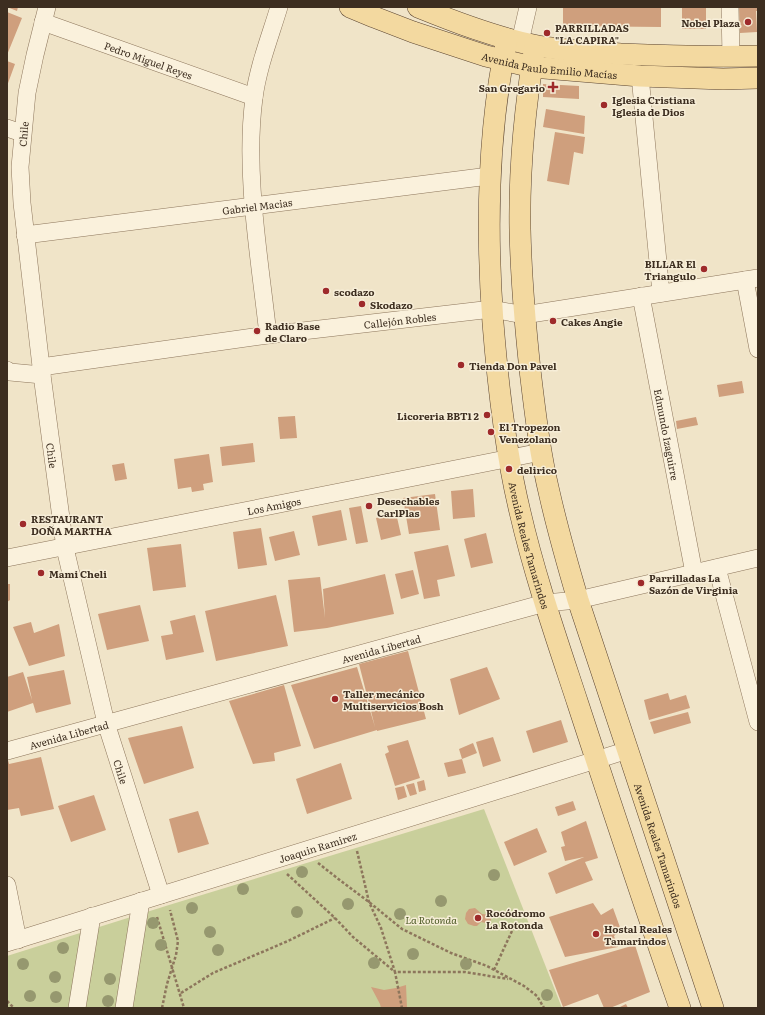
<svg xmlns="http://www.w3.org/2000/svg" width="765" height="1015" font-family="Literata,serif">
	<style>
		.green { fill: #c9cf9b }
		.building { fill: #cf9f7d }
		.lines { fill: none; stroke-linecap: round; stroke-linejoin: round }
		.minor-casing { stroke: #8d765c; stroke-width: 18 }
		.major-casing { stroke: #5b4430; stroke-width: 22 }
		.path { stroke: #8d765c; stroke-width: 2.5; stroke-dasharray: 3 2; stroke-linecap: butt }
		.minor { stroke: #faf1dc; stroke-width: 17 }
		.major { stroke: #f3d9a0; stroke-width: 21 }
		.tree { fill: #96986f }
		.poi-dot { fill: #9e2a2b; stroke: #f7eed8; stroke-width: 1.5 }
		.labels { text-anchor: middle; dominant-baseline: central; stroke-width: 3; stroke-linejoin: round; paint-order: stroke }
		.poi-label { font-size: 10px; font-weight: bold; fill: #3d2e20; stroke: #f7eed8; text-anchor: start }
		.street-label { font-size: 10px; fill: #3d2e20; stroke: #f7eed8 }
		.park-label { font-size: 10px; font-style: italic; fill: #4d5a26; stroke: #f7eed8 }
	</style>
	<rect width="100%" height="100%" fill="#f0e4c8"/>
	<path class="green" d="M484,809L562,1008H7V956L169,905Z"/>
	<path class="building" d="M7,7H18L17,11Z
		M563,7H661V27L563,26Z
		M682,7H706V29H682Z
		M739,7H758V11H756L757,32L740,33Z
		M7,12L22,18L7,55Z
		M7,61L15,64L7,86Z
		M543,84L579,86V99L543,97Z
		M546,109L585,116L584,134L543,127Z
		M555,132L585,137L583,154L574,152L569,185L547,181Z
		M742,381L744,393L719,397L717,385Z
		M295,416L297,438L280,439L278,417Z
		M696,417L698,425L677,429L676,421Z
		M253,443L255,462L222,466L220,447Z
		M209,454L213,482L203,484L204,490L192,492L191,487L178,489L174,459Z
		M124,463L127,479L115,481L112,465Z
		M473,489L475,517L453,519L451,491Z
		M435,494L440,530L409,534L403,498Z
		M361,506L368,542L356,544L349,508Z
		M341,510L347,540L318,546L312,516Z
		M396,513L401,535L381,540L376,518Z
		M261,528L267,565L238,569L233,532Z
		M294,531L300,555L275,561L269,537Z
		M486,533L493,563L471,568L464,539Z
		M181,544L186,587L153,591L147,548Z
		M448,545L455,576L437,580L440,596L424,599L414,552Z
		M413,570L419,594L401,599L395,574Z
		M385,574L394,614L327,628L294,632L288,580L320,577L325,618L323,589Z
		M7,584H10V600L7,602Z
		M276,595L288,646L216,661L205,611Z
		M140,605L149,641L107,650L98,614Z
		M195,615L204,652L166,660L161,636L173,634L170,621Z
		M31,622L34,633L59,624L65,656L29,666L13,627Z
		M408,651L426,719L377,731V730L314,749L291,685L357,667L375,727L359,664Z
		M487,667L500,699L459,715L450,679Z
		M64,670L71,704L36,713L33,703L7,712V677L23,672L32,700L27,677Z
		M284,685L301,746L274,753L275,761L253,764L229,701Z
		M668,693L670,700L686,695L690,708L649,720L644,700Z
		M688,712L691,723L654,734L650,722Z
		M561,720L568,742L533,753L526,731Z
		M182,726L194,768L144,784L128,738Z
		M493,737L501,761L483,767L476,742Z
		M408,740L420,778L395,786L385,754L389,752L387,746Z
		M473,743L477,753L462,759L459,749Z
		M7,756L9,764L41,757L54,809L21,816L19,808L7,810Z
		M462,759L466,773L448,777L444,763Z
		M341,763L352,799L307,814L296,779Z
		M424,780L426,790L419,792L417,782Z
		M414,783L417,794L410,796L406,785Z
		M404,786L407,797L398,800L395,788Z
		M94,795L106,830L71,842L58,806Z
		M573,801L576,810L558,816L555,807Z
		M198,811L209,844L178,853L169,819Z
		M586,821L598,858L585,862L593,880L556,894L548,873L584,857L565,861L561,847L565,846L561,832Z
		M537,828L547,852L514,866L504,842Z
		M593,903L601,915L613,908L621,930L614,936L618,947L565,957L549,917Z
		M475,908L482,914L492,915L490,924L481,922L477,926H474L468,924L465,919L466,913L469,909Z
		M635,945L650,992L610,1008H604L598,994L563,1007L549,970Z
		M406,985L407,1008H381L380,1004L371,987L384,990L396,988Z
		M626,1004L628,1008H618Z"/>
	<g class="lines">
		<g class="minor-casing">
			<g id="minor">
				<path id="s1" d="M47,7L35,55L27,93L20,167L22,203L42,375L65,548L106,723L161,895"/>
				<path d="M730,7L731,57"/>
				<path id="s2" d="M43,22L254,97"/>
				<path d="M520,42L528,7"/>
				<path d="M640,76L661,293"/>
				<path d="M7,128L22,133"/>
				<path id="s3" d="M25,235L489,176"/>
				<path d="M745,280L758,349"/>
				<path id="s4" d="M641,296L694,573"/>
				<path d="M268,335C260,260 244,173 254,98C258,67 270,37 279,7"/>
				<path id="s5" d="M41,367L268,335L492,309L524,315L758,278"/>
				<path d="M7,370L10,372L42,375"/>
				<path id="s6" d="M7,558L541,452"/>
				<path d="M717,568L758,722"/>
				<path id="s7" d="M7,751L545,603L578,600L758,558"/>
				<path d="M7,885L18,940"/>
				<path id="s8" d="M7,943L628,750"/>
				<path d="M77,1008L92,916"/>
				<path d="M124,1008L141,901"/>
			</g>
		</g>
		<g class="major-casing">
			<g id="major">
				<path id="s9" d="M350,7L374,17L413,32L486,56L532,67L640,76L723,79L758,78"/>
				<path d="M418,7C455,22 494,37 533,45C562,51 592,52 621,54C667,56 712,57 758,56"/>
				<path id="s10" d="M507,39C487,133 486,228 493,323C498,386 505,450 520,512C535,577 557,640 578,704C611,805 645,907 680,1008"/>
				<path id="s11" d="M535,46C525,106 519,168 520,229C521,276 525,323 530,370C535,412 540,455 550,496C558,531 568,566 578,600L713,1008"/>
			</g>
		</g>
		<path class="path" d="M357,851L369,902L381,928L395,972H465L508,979
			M318,863L341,881L369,902L402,929L451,953L487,966L524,986L537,996L544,1008
			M287,874L335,918L353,937L395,972L402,1008
			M157,917L184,1008
			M494,970L517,920
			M181,993L213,973L288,941L335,918
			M7,1001L14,1008
			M162,1008L167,984L176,955L178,941L170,910"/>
		<use href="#minor" class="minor"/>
		<use href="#major" class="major"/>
	</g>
	<g class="tree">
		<circle cx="302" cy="872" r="6"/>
		<circle cx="494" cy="875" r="6"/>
		<circle cx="243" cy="889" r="6"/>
		<circle cx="441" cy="901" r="6"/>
		<circle cx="348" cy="904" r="6"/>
		<circle cx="192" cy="908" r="6"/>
		<circle cx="297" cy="912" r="6"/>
		<circle cx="400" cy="914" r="6"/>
		<circle cx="153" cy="923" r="6"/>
		<circle cx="210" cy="932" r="6"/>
		<circle cx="161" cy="945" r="6"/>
		<circle cx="63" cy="948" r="6"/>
		<circle cx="218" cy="950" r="6"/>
		<circle cx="413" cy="954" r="6"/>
		<circle cx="374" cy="963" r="6"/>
		<circle cx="23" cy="964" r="6"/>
		<circle cx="466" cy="964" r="6"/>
		<circle cx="55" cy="977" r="6"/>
		<circle cx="110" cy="979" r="6"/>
		<circle cx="547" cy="995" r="6"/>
		<circle cx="30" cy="996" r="6"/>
		<circle cx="56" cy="997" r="6"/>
		<circle cx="108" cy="1001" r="6"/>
	</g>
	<g class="poi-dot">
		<circle cx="748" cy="22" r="4"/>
		<circle cx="547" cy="33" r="4"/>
		<path d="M551 81h4v4h4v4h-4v4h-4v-4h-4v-4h4z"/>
		<circle cx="604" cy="105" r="4"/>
		<circle cx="704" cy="269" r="4"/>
		<circle cx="326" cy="291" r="4"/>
		<circle cx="362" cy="304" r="4"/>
		<circle cx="553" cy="321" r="4"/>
		<circle cx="257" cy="331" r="4"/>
		<circle cx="461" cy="365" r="4"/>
		<circle cx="487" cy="415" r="4"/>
		<circle cx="491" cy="432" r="4"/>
		<circle cx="509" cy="469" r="4"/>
		<circle cx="369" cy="506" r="4"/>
		<circle cx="23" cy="524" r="4"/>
		<circle cx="41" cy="573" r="4"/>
		<circle cx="641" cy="583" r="4"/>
		<circle cx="335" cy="699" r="4"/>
		<circle cx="478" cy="918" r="4"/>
		<circle cx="596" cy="934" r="4"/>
	</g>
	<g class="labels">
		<g class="poi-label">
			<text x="740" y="22" text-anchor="end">Nobel Plaza</text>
			<text x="555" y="27">PARRILLADAS<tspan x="555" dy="12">"LA CAPIRA"</tspan></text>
			<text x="545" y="87" text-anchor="end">San Gregario</text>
			<text x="612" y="99">Iglesia Cristiana<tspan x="612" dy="12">Iglesia de Dios</tspan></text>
			<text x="696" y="263" text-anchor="end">BILLAR El<tspan x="696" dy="12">Triangulo</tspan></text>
			<text x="334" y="291">scodazo</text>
			<text x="370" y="304">Skodazo</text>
			<text x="561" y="321">Cakes Angie</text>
			<text x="265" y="325">Radio Base<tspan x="265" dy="12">de Claro</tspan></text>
			<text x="469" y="365">Tienda Don Pavel</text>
			<text x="479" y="415" text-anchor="end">Licoreria BBT1 2</text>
			<text x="499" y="426">El Tropezon<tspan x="499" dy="12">Venezolano</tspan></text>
			<text x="517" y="469">delirico</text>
			<text x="377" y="500">Desechables<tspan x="377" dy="12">CarlPlas</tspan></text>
			<text x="31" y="518">RESTAURANT<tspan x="31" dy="12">DOÑA MARTHA</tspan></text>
			<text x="49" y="573">Mami Cheli</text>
			<text x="649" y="577">Parrilladas La<tspan x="649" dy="12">Sazón de Virginia</tspan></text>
			<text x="343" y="693">Taller mecánico<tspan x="343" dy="12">Multiservicios Bosh</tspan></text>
			<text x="486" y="912">Rocódromo<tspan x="486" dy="12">La Rotonda</tspan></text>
			<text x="604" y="928">Hostal Reales<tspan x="604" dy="12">Tamarindos</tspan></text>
		</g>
		<g class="street-label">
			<text stroke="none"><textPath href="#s2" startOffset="112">Pedro Miguel Reyes</textPath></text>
			<text stroke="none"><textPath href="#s9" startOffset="209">Avenida Paulo Emilio Macías</textPath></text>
			<text transform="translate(23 134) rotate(-85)">Chile</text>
			<text stroke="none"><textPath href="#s3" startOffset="234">Gabriel Macias</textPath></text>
			<text stroke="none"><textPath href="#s5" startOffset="362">Callejón Robles</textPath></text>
			<text stroke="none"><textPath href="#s4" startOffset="141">Edmundo Izaguirre</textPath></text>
			<text stroke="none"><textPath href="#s1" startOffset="453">Chile</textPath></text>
			<text stroke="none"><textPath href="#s6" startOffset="272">Los Amigos</textPath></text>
			<text stroke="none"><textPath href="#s10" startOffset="511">Avenida Reales Tamarindos</textPath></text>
			<text stroke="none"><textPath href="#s7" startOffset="388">Avenida Libertad</textPath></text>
			<text stroke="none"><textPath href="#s7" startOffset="64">Avenida Libertad</textPath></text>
			<text stroke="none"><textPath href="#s1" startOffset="777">Chile</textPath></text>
			<text stroke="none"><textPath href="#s11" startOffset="819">Avenida Reales Tamarindos</textPath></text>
			<text stroke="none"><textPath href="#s8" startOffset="325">Joaquin Ramirez</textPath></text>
		</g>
		<g class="park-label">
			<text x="431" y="919">La Rotonda</text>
		</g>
	</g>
	<rect width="765" height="1015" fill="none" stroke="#3d2e20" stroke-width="16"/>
</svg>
